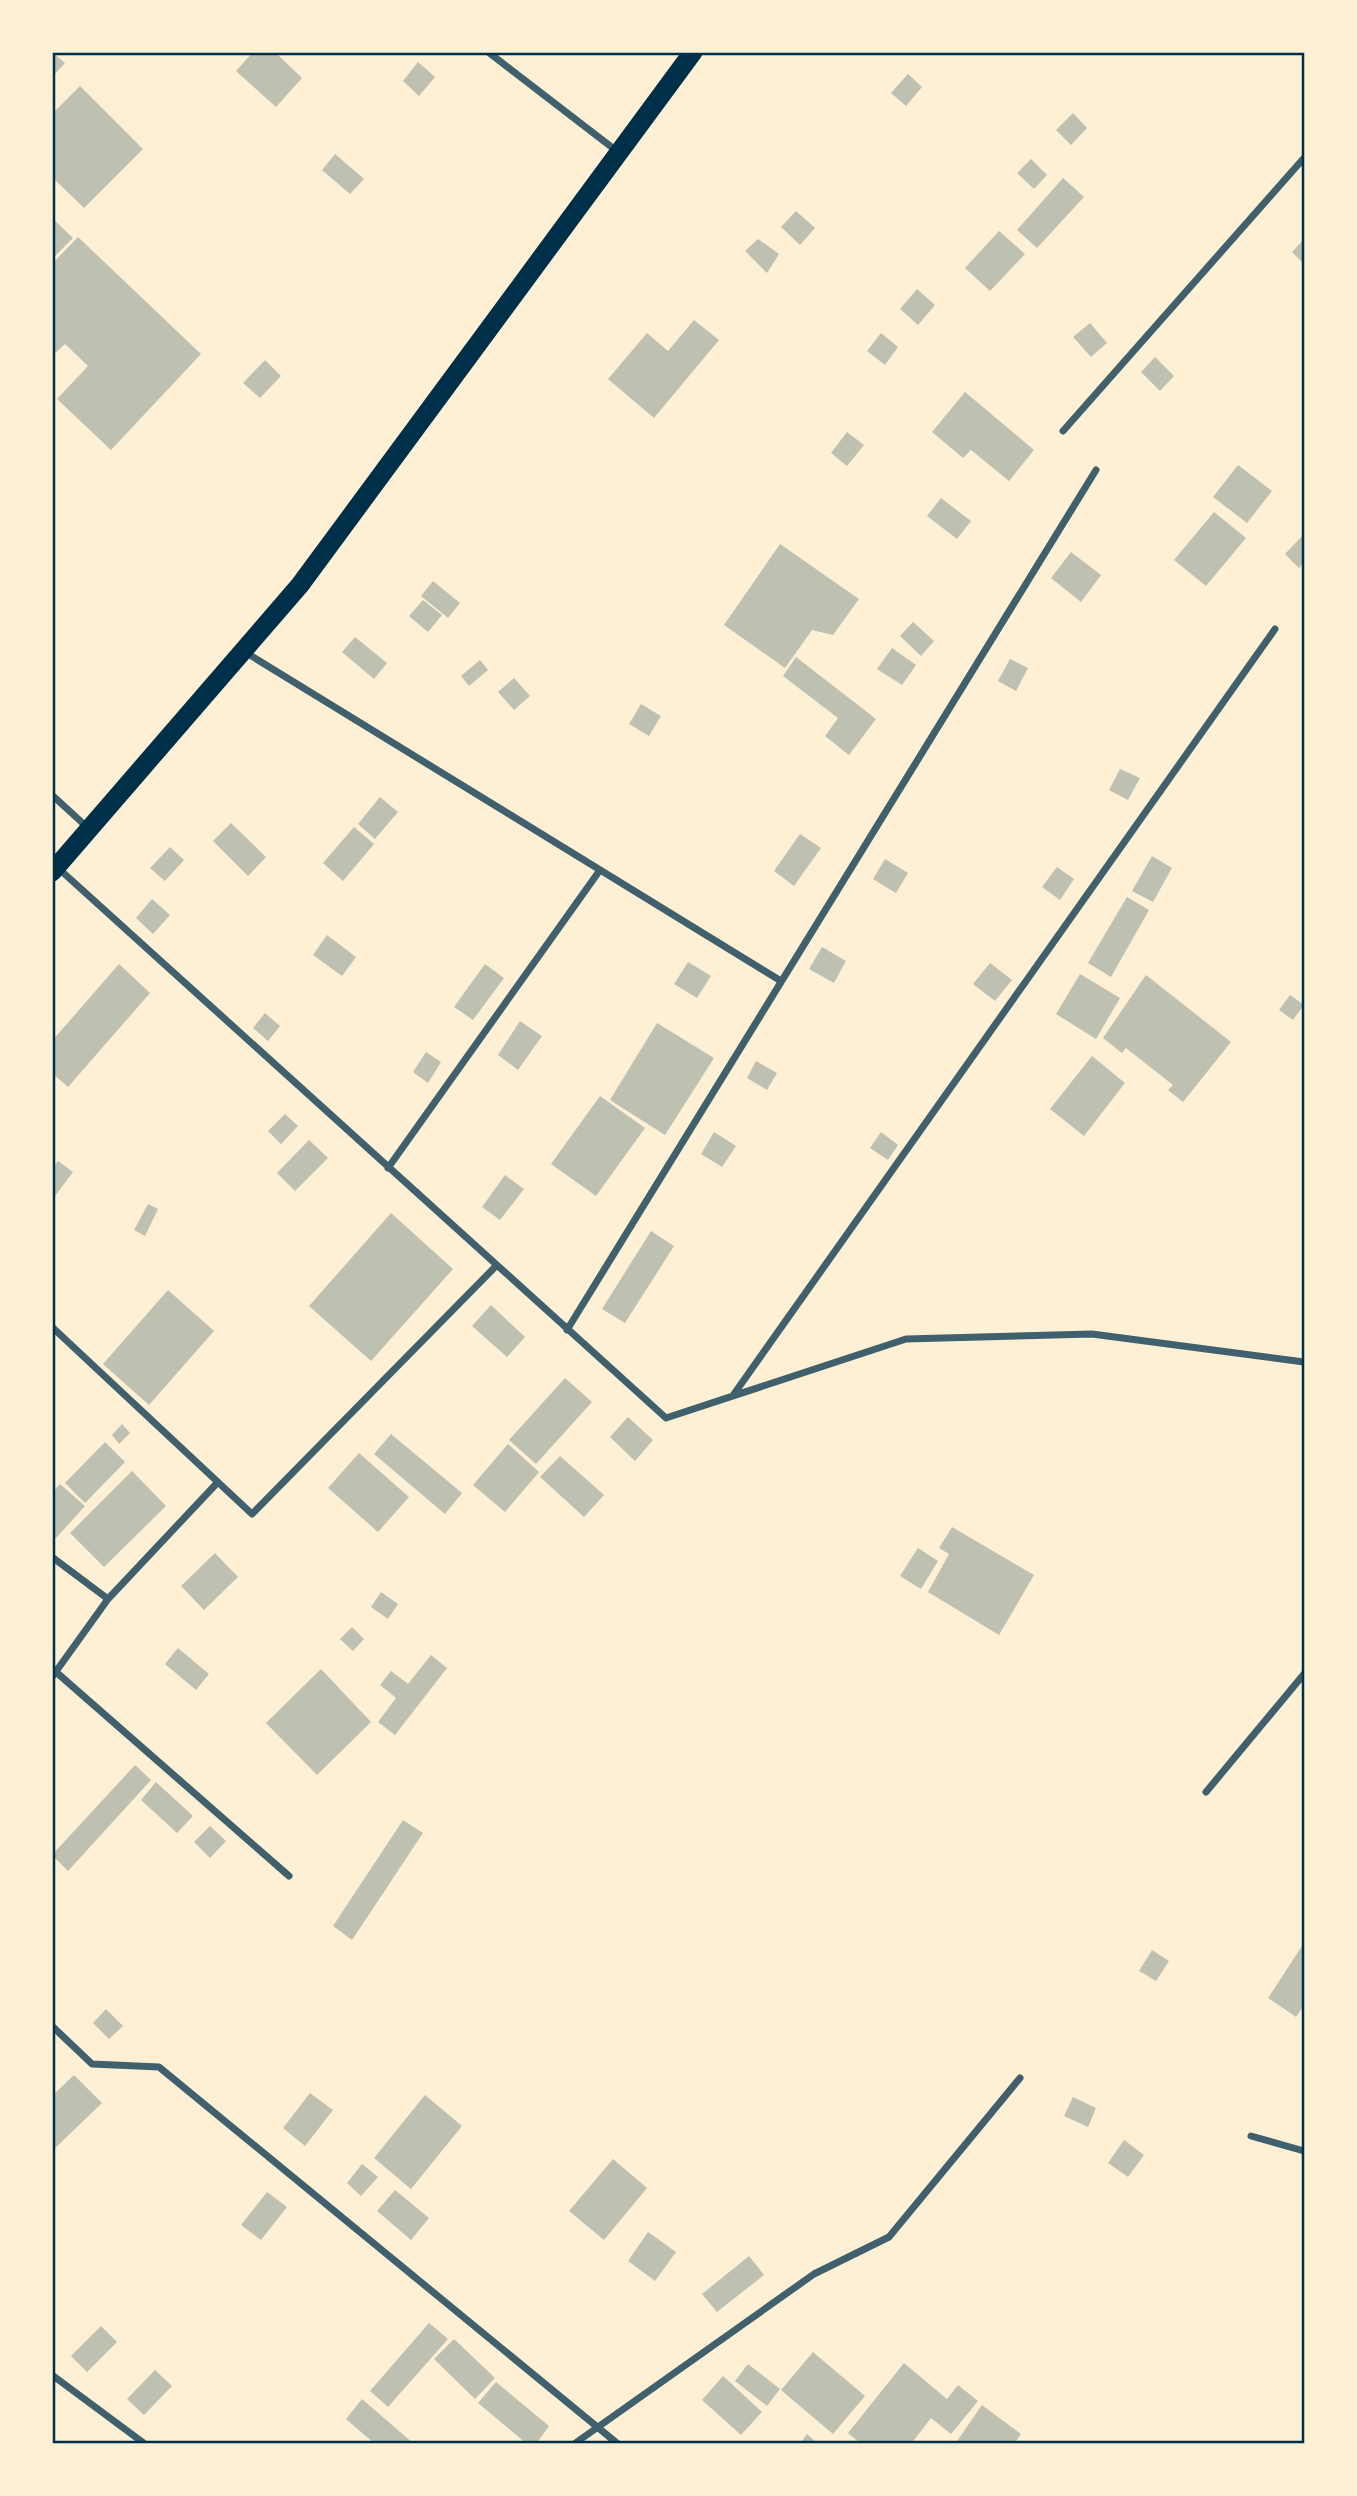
<svg xmlns="http://www.w3.org/2000/svg" width="1357" height="2496" font-family="'Titillium Web',sans-serif">
	<style>
		.building { fill: #bec0b2 }
		.lines { fill: none; stroke-linecap: round; stroke-linejoin: round }
		.minor { stroke: #3f606c; stroke-width: 7 }
		.trunk { stroke: #003049; stroke-width: 19 }
		.neatline { fill: none; stroke: #003049; stroke-width: 2.5 }
	</style>
	<rect width="100%" height="100%" fill="#fdf0d5"/>
	<path class="building" d="M52,52L65,63L52,77Z
		M253,52H275L302,78L276,107L236,71Z
		M418,62L435,77L419,96L403,81Z
		M908,74L922,87L906,106L891,93Z
		M80,86L143,149L84,208L52,177V114Z
		M1073,113L1087,128L1071,145L1056,130Z
		M335,154L364,179L350,194L322,170Z
		M1031,159L1047,175L1034,189L1017,173Z
		M1063,178L1084,197L1037,248L1017,230Z
		M796,211L815,228L800,245L781,227Z
		M52,218L73,238L52,259Z
		M999,231L1025,254L990,291L965,268Z
		M78,237L201,354L111,450L57,399L88,366L65,344L52,356V264Z
		M758,239L779,254L767,273L745,251Z
		M1304,239V264L1292,252Z
		M917,289L935,305L918,325L900,309Z
		M694,320L719,340L654,418L608,379L647,333L668,351Z
		M1090,323L1107,343L1091,357L1073,337Z
		M881,333L898,347L885,365L867,351Z
		M1155,357L1174,376L1160,391L1141,372Z
		M265,360L281,376L260,398L243,383Z
		M965,392L1034,450L1009,481L971,450L963,458L932,432Z
		M847,432L864,445L847,466L831,453Z
		M1238,465L1272,491L1247,523L1213,497Z
		M941,498L971,521L957,539L927,516Z
		M1214,512L1246,538L1206,586L1174,560Z
		M1304,534V562L1299,568L1285,554Z
		M780,544L859,599L833,635L812,630L785,668L724,625Z
		M1071,552L1101,575L1081,602L1051,578Z
		M433,581L460,603L448,618L421,596Z
		M423,600L442,615L428,632L409,616Z
		M913,622L934,641L921,656L900,636Z
		M355,637L387,663L374,679L342,652Z
		M892,648L916,665L902,685L877,669Z
		M796,657L876,719L849,755L825,736L838,718L783,676Z
		M1010,659L1028,668L1016,691L998,681Z
		M480,660L488,670L469,686L461,676Z
		M514,678L530,696L514,710L498,692Z
		M641,704L661,716L649,736L629,724Z
		M1120,769L1140,778L1128,800L1109,790Z
		M380,797L398,812L375,839L358,824Z
		M231,823L266,857L248,876L213,841Z
		M354,827L374,844L343,881L323,863Z
		M800,834L821,848L794,886L774,871Z
		M170,847L184,860L165,881L150,868Z
		M1152,856L1172,868L1153,902L1132,891Z
		M885,859L908,873L896,893L873,879Z
		M1057,867L1074,879L1060,900L1042,887Z
		M1127,897L1149,910L1111,977L1088,963Z
		M152,899L170,915L153,934L136,918Z
		M327,935L356,957L342,976L313,955Z
		M822,947L846,961L834,983L809,969Z
		M688,962L711,976L697,998L674,984Z
		M990,963L1012,980L995,1001L973,984Z
		M119,964L150,993L68,1087L52,1073V1041Z
		M485,964L504,978L473,1020L454,1007Z
		M1080,974L1120,998L1096,1039L1056,1014Z
		M1146,975L1231,1042L1183,1102L1168,1090L1173,1085L1126,1048L1122,1053L1103,1038Z
		M1290,995L1304,1005L1293,1020L1279,1010Z
		M265,1013L280,1026L268,1041L253,1028Z
		M520,1021L542,1036L518,1070L498,1055Z
		M657,1023L714,1058L665,1135L610,1100Z
		M426,1052L441,1062L428,1083L413,1072Z
		M1092,1056L1125,1083L1084,1136L1050,1109Z
		M756,1061L777,1073L767,1090L747,1078Z
		M600,1096L645,1128L596,1196L551,1164Z
		M285,1114L298,1126L281,1144L268,1131Z
		M714,1132L736,1146L722,1167L701,1154Z
		M881,1132L898,1145L888,1160L870,1148Z
		M309,1140L328,1158L295,1191L277,1173Z
		M58,1161L73,1172L52,1200V1169Z
		M505,1175L524,1189L500,1220L482,1207Z
		M148,1204L158,1209L145,1236L134,1230Z
		M391,1213L453,1269L371,1361L309,1306Z
		M651,1231L674,1246L625,1323L602,1309Z
		M168,1290L214,1331L149,1405L103,1364Z
		M491,1305L525,1337L507,1357L472,1326Z
		M565,1378L592,1402L536,1464L509,1440Z
		M628,1417L653,1440L635,1461L610,1437Z
		M122,1424L130,1433L119,1444L112,1435Z
		M391,1434L462,1493L445,1514L374,1454Z
		M105,1442L125,1462L85,1503L65,1483Z
		M508,1444L539,1472L505,1512L473,1485Z
		M359,1453L409,1497L378,1532L328,1488Z
		M560,1456L604,1495L584,1517L540,1477Z
		M132,1471L166,1506L104,1567L70,1533Z
		M60,1484L85,1506L56,1538L52,1535V1493Z
		M952,1527L1034,1575L999,1635L928,1592L949,1554L939,1548Z
		M918,1548L938,1561L921,1589L900,1576Z
		M215,1553L238,1577L204,1610L181,1586Z
		M381,1592L398,1604L388,1619L371,1607Z
		M352,1627L364,1639L353,1651L340,1639Z
		M178,1648L209,1674L196,1690L165,1664Z
		M431,1655L447,1668L395,1735L378,1722L396,1698L380,1685L391,1671L408,1684Z
		M321,1669L371,1722L317,1775L266,1723Z
		M135,1765L151,1780L68,1871L52,1855Z
		M156,1782L193,1816L177,1833L141,1800Z
		M403,1820L423,1833L352,1940L333,1926Z
		M210,1826L226,1841L210,1858L194,1842Z
		M1304,1943V2005L1296,2017L1268,1998Z
		M1152,1950L1169,1961L1156,1981L1139,1971Z
		M106,2009L123,2026L109,2039L93,2023Z
		M74,2075L102,2103L52,2151V2096Z
		M310,2093L333,2110L305,2146L283,2128Z
		M425,2095L462,2126L411,2189L374,2158Z
		M1073,2097L1096,2108L1088,2127L1064,2116Z
		M1124,2140L1144,2155L1128,2177L1108,2163Z
		M613,2159L647,2188L604,2240L569,2211Z
		M362,2164L378,2177L361,2196L347,2183Z
		M395,2190L429,2218L411,2240L377,2211Z
		M267,2192L287,2207L261,2240L241,2225Z
		M648,2232L676,2252L655,2281L628,2261Z
		M749,2256L764,2275L717,2312L702,2294Z
		M429,2323L448,2339L388,2407L370,2391Z
		M101,2326L117,2342L87,2372L71,2356Z
		M454,2339L495,2378L475,2399L434,2359Z
		M813,2352L865,2396L833,2434L781,2390Z
		M904,2363L947,2399L958,2385L978,2401L951,2434L931,2418L911,2444H861L848,2433Z
		M748,2364L780,2389L767,2406L735,2381Z
		M155,2370L172,2386L144,2415L127,2399Z
		M723,2376L762,2412L741,2435L702,2400Z
		M496,2382L549,2426L536,2444H527L478,2403Z
		M362,2399L414,2444H375L346,2419Z
		M982,2405L1021,2434L1014,2444H955Z
		M807,2434L818,2444H800Z"/>
	<g class="lines">
		<path class="minor" d="M488,52L618,152
			M1063,431L1304,158
			M245,652L781,981
			M52,795L88,828
			M58,868L666,1418L906,1339L1092,1334L1304,1362
			M388,1168L600,870
			M52,1327L252,1514L496,1266
			M567,1330L1096,470
			M734,1394L1275,629
			M52,1557L108,1599
			M56,1672L289,1876
			M52,1677L108,1599L218,1482
			M1206,1792L1304,1674
			M52,2026L92,2064L159,2067L618,2444
			M1251,2136L1304,2151
			M52,2375L145,2444
			M574,2444L814,2274L889,2237L1020,2078"/>
		<path class="trunk" d="M52,872L300,585L693,52"/>
	</g>
	<rect width="1357" height="2496" fill="none" stroke="#fdf0d5" stroke-width="108"/>
	<rect x="54" y="54" width="1249" height="2388" class="neatline"/>
</svg>
